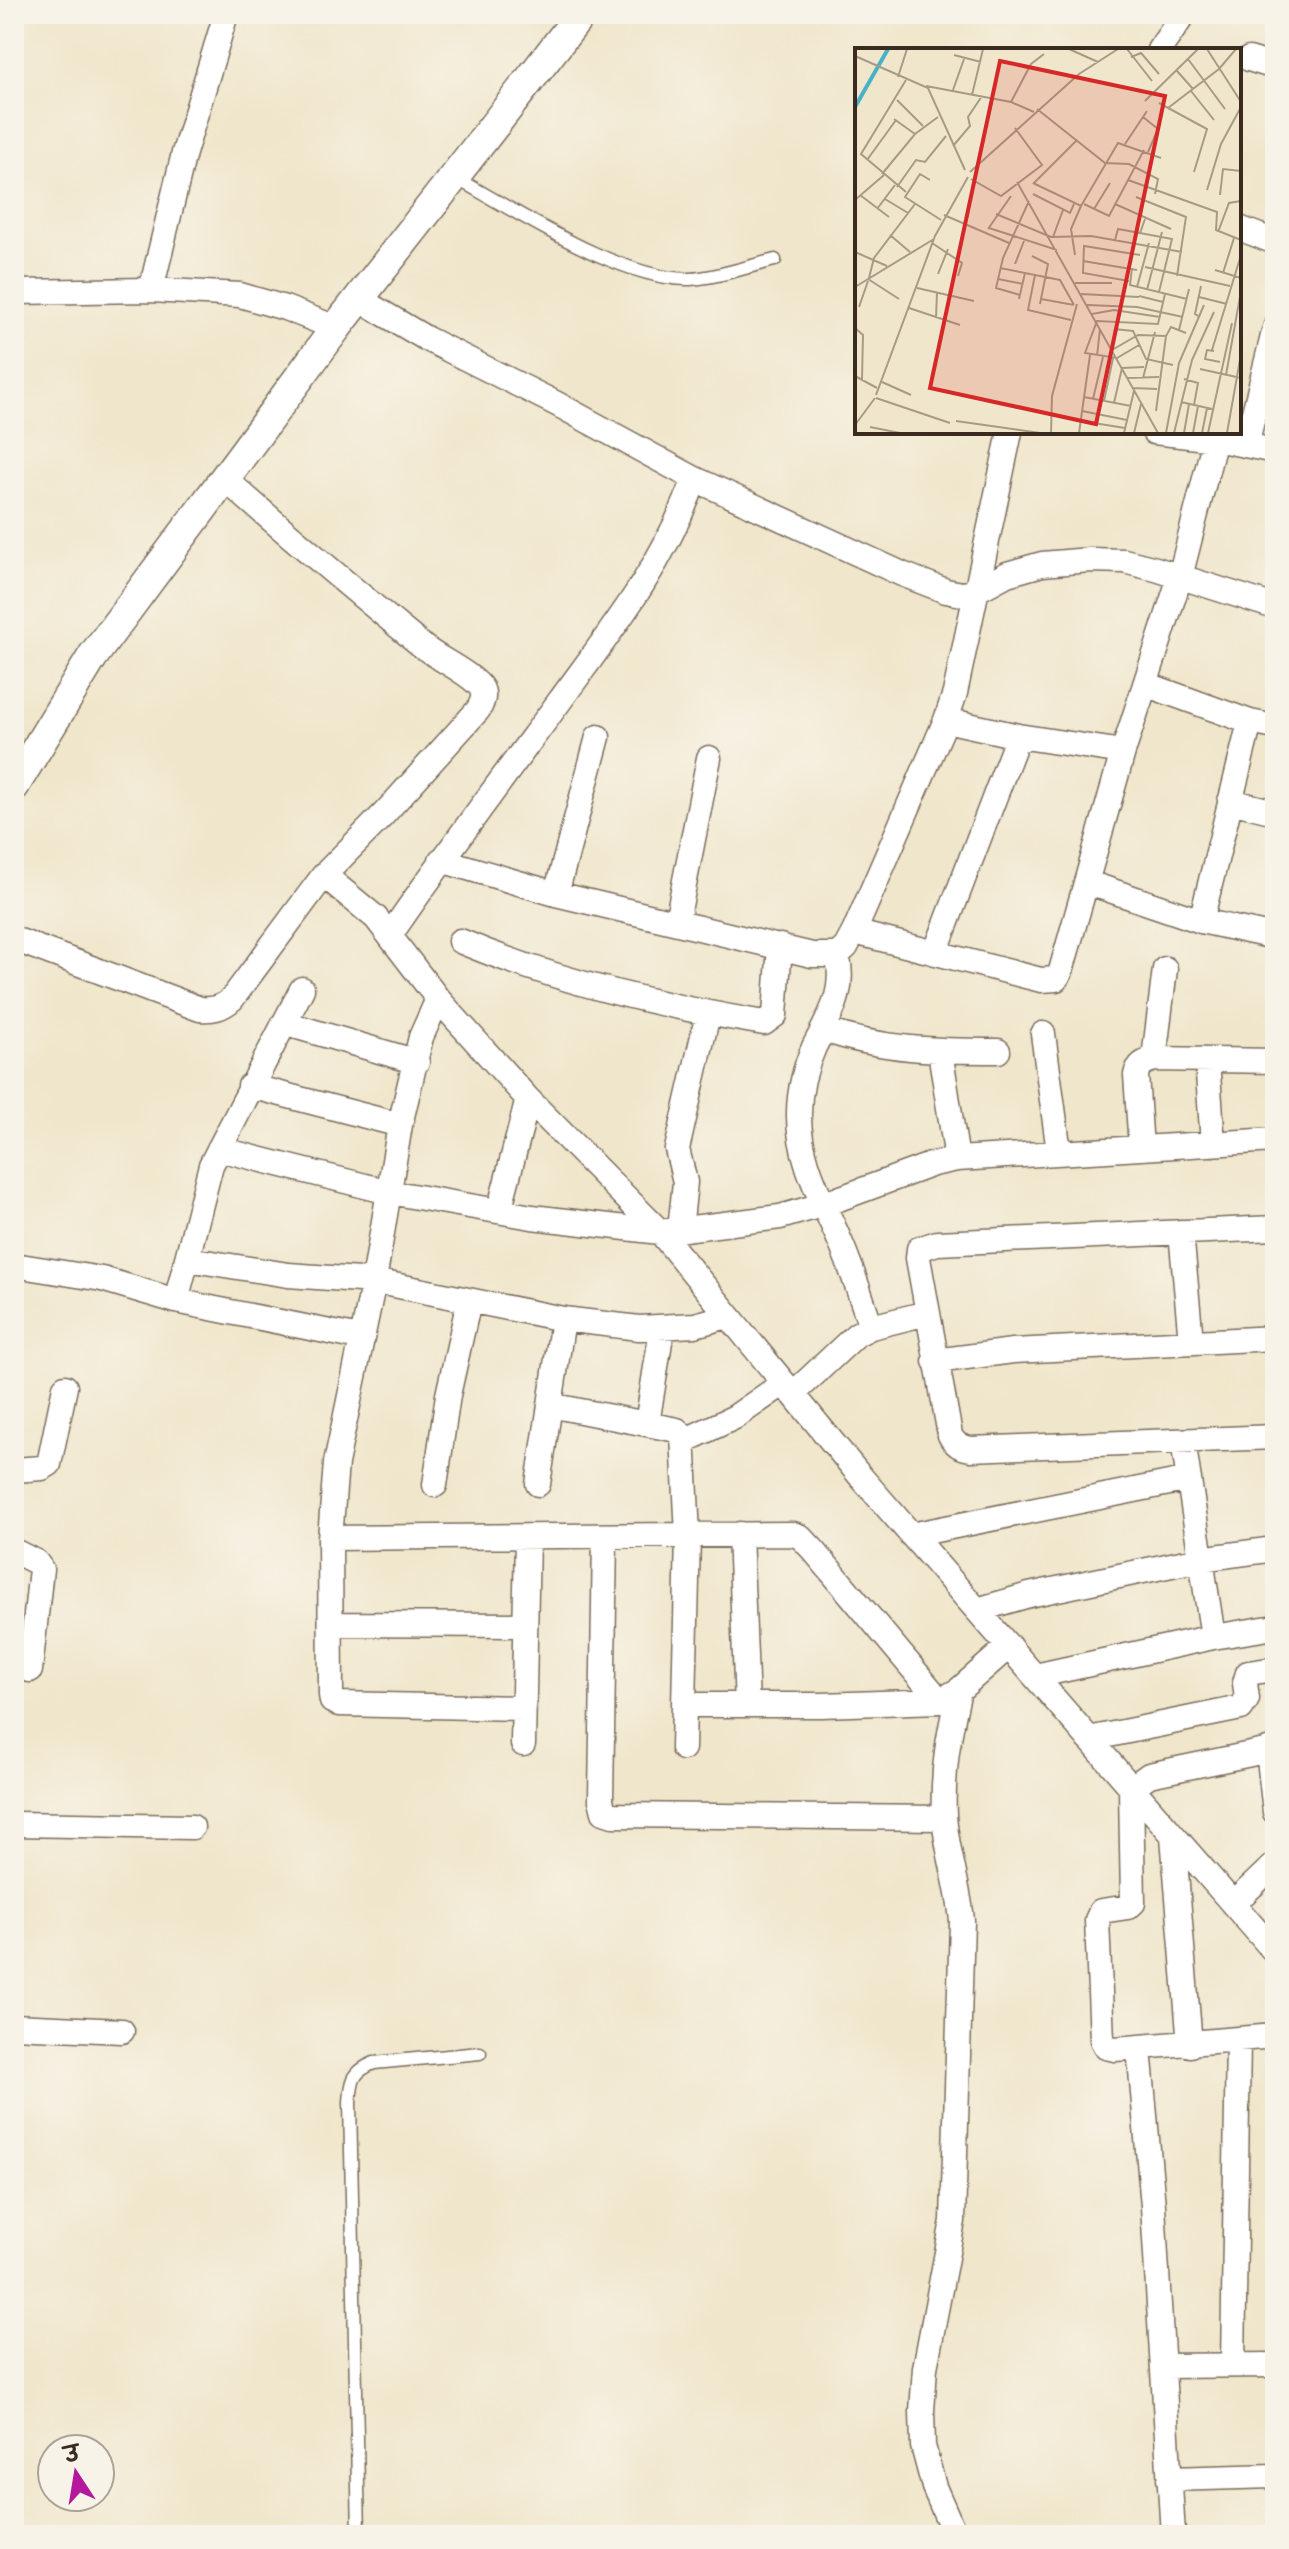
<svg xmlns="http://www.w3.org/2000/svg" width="1289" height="2549" font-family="'Shantell Sans','Playpen Sans Deva',sans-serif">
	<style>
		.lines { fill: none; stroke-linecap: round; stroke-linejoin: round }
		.service-casing { stroke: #7a6c5b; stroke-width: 15 }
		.minor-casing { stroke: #7a6c5b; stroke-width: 27 }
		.tertiary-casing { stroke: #7a6c5b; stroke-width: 33 }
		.service { stroke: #fff; stroke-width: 12 }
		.minor { stroke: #fff; stroke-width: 24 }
		.tertiary { stroke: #fff; stroke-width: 30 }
		.inset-river { fill: none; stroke: #49b2c7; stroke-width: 4 }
		.inset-road { fill: none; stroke: #a89b86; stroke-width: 2 }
		.view { fill: #d62828; fill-opacity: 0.15; stroke: #d62828; stroke-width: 4 }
		.inset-edge { fill: none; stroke: #3b2a1e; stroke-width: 4 }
	</style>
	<rect width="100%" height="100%" fill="#f7f3e8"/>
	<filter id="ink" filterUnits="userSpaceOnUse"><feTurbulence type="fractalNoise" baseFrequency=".0125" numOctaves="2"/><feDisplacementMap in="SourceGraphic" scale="16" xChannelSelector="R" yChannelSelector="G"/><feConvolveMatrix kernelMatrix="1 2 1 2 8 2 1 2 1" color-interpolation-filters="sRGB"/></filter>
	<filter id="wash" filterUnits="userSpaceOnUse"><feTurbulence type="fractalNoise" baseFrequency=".006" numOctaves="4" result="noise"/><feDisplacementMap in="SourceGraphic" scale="32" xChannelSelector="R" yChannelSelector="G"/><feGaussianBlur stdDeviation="1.8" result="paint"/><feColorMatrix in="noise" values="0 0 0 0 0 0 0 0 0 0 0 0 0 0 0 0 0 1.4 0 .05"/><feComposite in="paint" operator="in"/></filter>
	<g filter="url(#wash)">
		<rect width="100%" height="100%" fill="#f0e6cb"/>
	</g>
	<g filter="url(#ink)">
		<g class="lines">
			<g class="service-casing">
				<path id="service" d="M454,177C515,210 621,281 690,279C716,278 749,266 775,260
					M359,2535L350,2102C352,2080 352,2072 374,2063L480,2053"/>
			</g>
			<g class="minor-casing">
				<path id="minor" d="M1159,50L1184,14
					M1249,59L1275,67
					M1239,228L1275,242
					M151,290L184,153L226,14
					M14,292L151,290L240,295L285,308L336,328
					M359,299L427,339L557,404L695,479L902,574L946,591L962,594L974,592L1007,574L1042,564L1090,560L1124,561L1156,569L1275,607
					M1154,432L1215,439L1275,451
					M1246,445L1275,328
					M1145,684L1250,722L1275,727
					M946,720L1018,736L1123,752
					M1230,801L1275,812
					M441,860L556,894L812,955H837L846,947L854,932L946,720L955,693L1010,432
					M324,875L376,918L438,999L528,1099L660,1232L861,1477L1275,1952
					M1086,882L1201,921L1275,937
					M556,894L598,737
					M677,921L709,758
					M1201,921L1250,722
					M854,932L1041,980L1056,979L1061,971L1123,752L1180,577L1215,439
					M390,935C444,856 502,779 559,702C614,627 662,567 695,479
					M14,939L200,1009C213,1010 222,1008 232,999L324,875L383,815L478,710C484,700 486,691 477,683C461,668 438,659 421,645C354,590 288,535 224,478
					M460,941C557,982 661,1006 764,1023L775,1015L780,946
					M935,953L1018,736
					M837,955C847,991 829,1017 814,1047C805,1067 799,1092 799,1113C798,1161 824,1203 842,1246C853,1272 862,1300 871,1327
					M438,999L421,1037L400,1125L374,1281L336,1463L330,1538L331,1695L332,1701L339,1704L522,1708
					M284,1023L417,1062
					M825,1030C880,1050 940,1051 998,1051
					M1043,1034L1059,1152
					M940,1051L957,1159
					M1154,1059L1165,969
					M1207,1060L1213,1144
					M250,1086L400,1125
					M1141,1148L1136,1075C1138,1065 1144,1062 1154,1059L1275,1061
					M219,1149L389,1192L532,1217L660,1232L780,1217L822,1205L933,1164L957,1159L1275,1140
					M499,1211L528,1099
					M1275,1228L937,1243L919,1249L918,1258L950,1435C955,1445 960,1447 971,1449L1275,1437
					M680,1230L685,1182L677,1149L708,1014
					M1181,1232L1191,1341
					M187,1259L288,1275L374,1281L563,1319L639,1328L695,1325L728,1316
					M14,1265L102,1279L176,1301L360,1338
					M176,1301L211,1165L302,989
					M935,1361L1013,1351L1275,1338
					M793,1394L857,1334L871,1327L927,1313
					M550,1405L677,1430L683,1435L688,1536L683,1748
					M647,1424L662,1329
					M684,1441L735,1417L784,1383
					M1183,1441L1213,1637
					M14,1470L42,1468L49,1464L65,1387
					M538,1484L563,1319
					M435,1485L448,1395L469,1301
					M740,1534L747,1705
					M911,1535L1189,1479
					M605,1537L601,1800L604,1812L613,1815L944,1818
					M330,1538L793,1534L801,1537L815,1552L940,1701
					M14,1551L36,1562L41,1569L30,1670
					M977,1610L1029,1595L1200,1559L1275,1549
					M331,1624L524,1625
					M1035,1676L1213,1637L1275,1627
					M684,1705H821L940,1701L959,1690L1009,1646
					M1089,1739L1241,1708L1247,1699L1245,1683L1248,1673L1275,1669
					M523,1744L527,1537
					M1275,1749L1149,1775L1131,1788L1133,1903L1128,1907L1101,1911L1097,1920L1102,2040L1106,2047L1115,2049L1275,2036
					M1268,1750L1275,1812
					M14,1824L192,1827
					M1173,1836L1190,2045
					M1233,1904L1275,1864
					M14,2026L122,2031
					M1139,2048L1153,2206L1173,2535
					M1233,2365L1238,2040
					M1163,2366L1275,2365
					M1169,2479L1275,2476
					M955,2535L934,2487L923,2446L922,2411L925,2368L953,2221L962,1921C959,1885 946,1850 944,1815C942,1769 949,1734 959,1690"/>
			</g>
			<g class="tertiary-casing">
				<path id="tertiary" d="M14,786L93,656L336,328L581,14"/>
			</g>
			<use href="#service" class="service"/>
			<use href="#minor" class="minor"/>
			<use href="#tertiary" class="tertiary"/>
		</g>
	</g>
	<g transform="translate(855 48)">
		<rect width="386" height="386" fill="#f0e6cb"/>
		<path class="inset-river" d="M0,59L33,1"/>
		<path class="inset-road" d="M214,1L243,14M272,1L297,33M352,1L386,54M99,7L126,14M0,8L73,40L110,122M276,9L286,5L304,26M333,11L370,61M322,23L338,41M43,29L52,1M51,32L6,106L51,144M71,38L156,54L179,64M98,42L109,11M336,43L359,72M117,47L128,1M42,52L68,78M290,53L343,1M156,54L176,16L189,6M304,55L352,81L339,124M313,60L364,21L381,1M182,61L250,115L274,116L303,131L300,146M288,69L303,81L293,104M39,71L60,86M270,96L292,63M98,98L115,78L113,69L127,48M12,112L41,72M115,124L224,26L263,1M27,126L60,86L83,69M116,131L146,148L187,117L160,80M75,132L65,126L50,149L86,172M273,132L362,164L361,182L386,192M162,134L303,385M178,135L226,158L263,95L306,110M178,136L221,93M42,139L61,112L70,114L91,88M352,142L366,96L386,59M178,146L215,165L219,156M5,147L34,169M365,147L368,121L386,123M281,149L331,169L322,228M30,151L53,165M0,152L29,127M229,156L254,168L289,102M260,156L316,181M22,161L40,137M239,161L255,135M141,166L196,189L236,188L327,204M89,167L154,195M134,180L202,202M133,181L156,148M363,184L374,155L386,153M285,185L317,191L304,244M35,187L55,204M198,189L208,162M260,192L263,181L285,185L290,171M77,195L107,215L103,228M0,204L32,218M220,207L216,181L226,158M177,208L193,216L185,256M228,213L282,222M160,216L169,193M290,219L375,238M145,220L205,232L219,257M277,220L275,237L332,251M360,222L386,230M368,225L379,190M83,226L93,201M180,227L173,262L216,272M14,230L19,210L60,156M13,231L44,251M143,231L168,236M274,233L228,225L229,198L285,207M220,235H257M0,239L79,191M282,239L294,195M62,240L119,253M292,242L307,184M226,246L284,249M165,247L141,240L148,210L174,153M284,248L308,254M344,249L372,256M164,251L170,225M186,251L219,257M232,257L282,259L328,269M4,259L13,233M54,260L105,277M237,266L259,262L305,269M345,269L340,266L346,238M81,270L82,244M0,280L8,287L7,332M259,281L278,283L291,311L318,317M324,282L334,241M284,297L262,310L230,305L242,273L303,276L310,246M257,302L283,287L311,288M357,302L386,207M359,303L352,302L350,311L365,314M242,308L245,281M345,321L386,330M371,327L386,243M0,328L22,340M272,330L304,329M288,330L300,284M329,331L343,335L339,357M27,334L56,347M278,340L302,341M21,347L80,188L113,129M229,349L276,358M21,350L95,375M238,351L248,309M249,353L258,310M326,354L357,361M259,355L267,320L289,319M227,363L272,372M301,363L311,288L316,279L331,285M101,373L185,385M226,373L270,380M0,377L20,350M15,379L45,385M196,385L197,348L222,256M224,385L235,307M269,385L279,343M279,385L286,356M311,385L324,315L349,257M319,385L337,312L359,264M329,385L334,356M338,385L343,358M347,385L352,360M353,385L377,275M372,385L386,306"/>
		<path class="view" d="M145,13L310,48L241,376L75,340Z"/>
		<rect width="386" height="386" class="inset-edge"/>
	</g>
	<rect width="1289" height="2549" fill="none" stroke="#f7f3e8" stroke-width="48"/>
	<g transform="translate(76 2473) rotate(348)"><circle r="38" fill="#f7f3e8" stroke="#aca397" stroke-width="2"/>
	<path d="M0-6L14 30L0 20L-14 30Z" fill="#b5179e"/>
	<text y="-12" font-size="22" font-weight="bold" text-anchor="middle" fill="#3b2a1e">उ</text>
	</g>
</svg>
